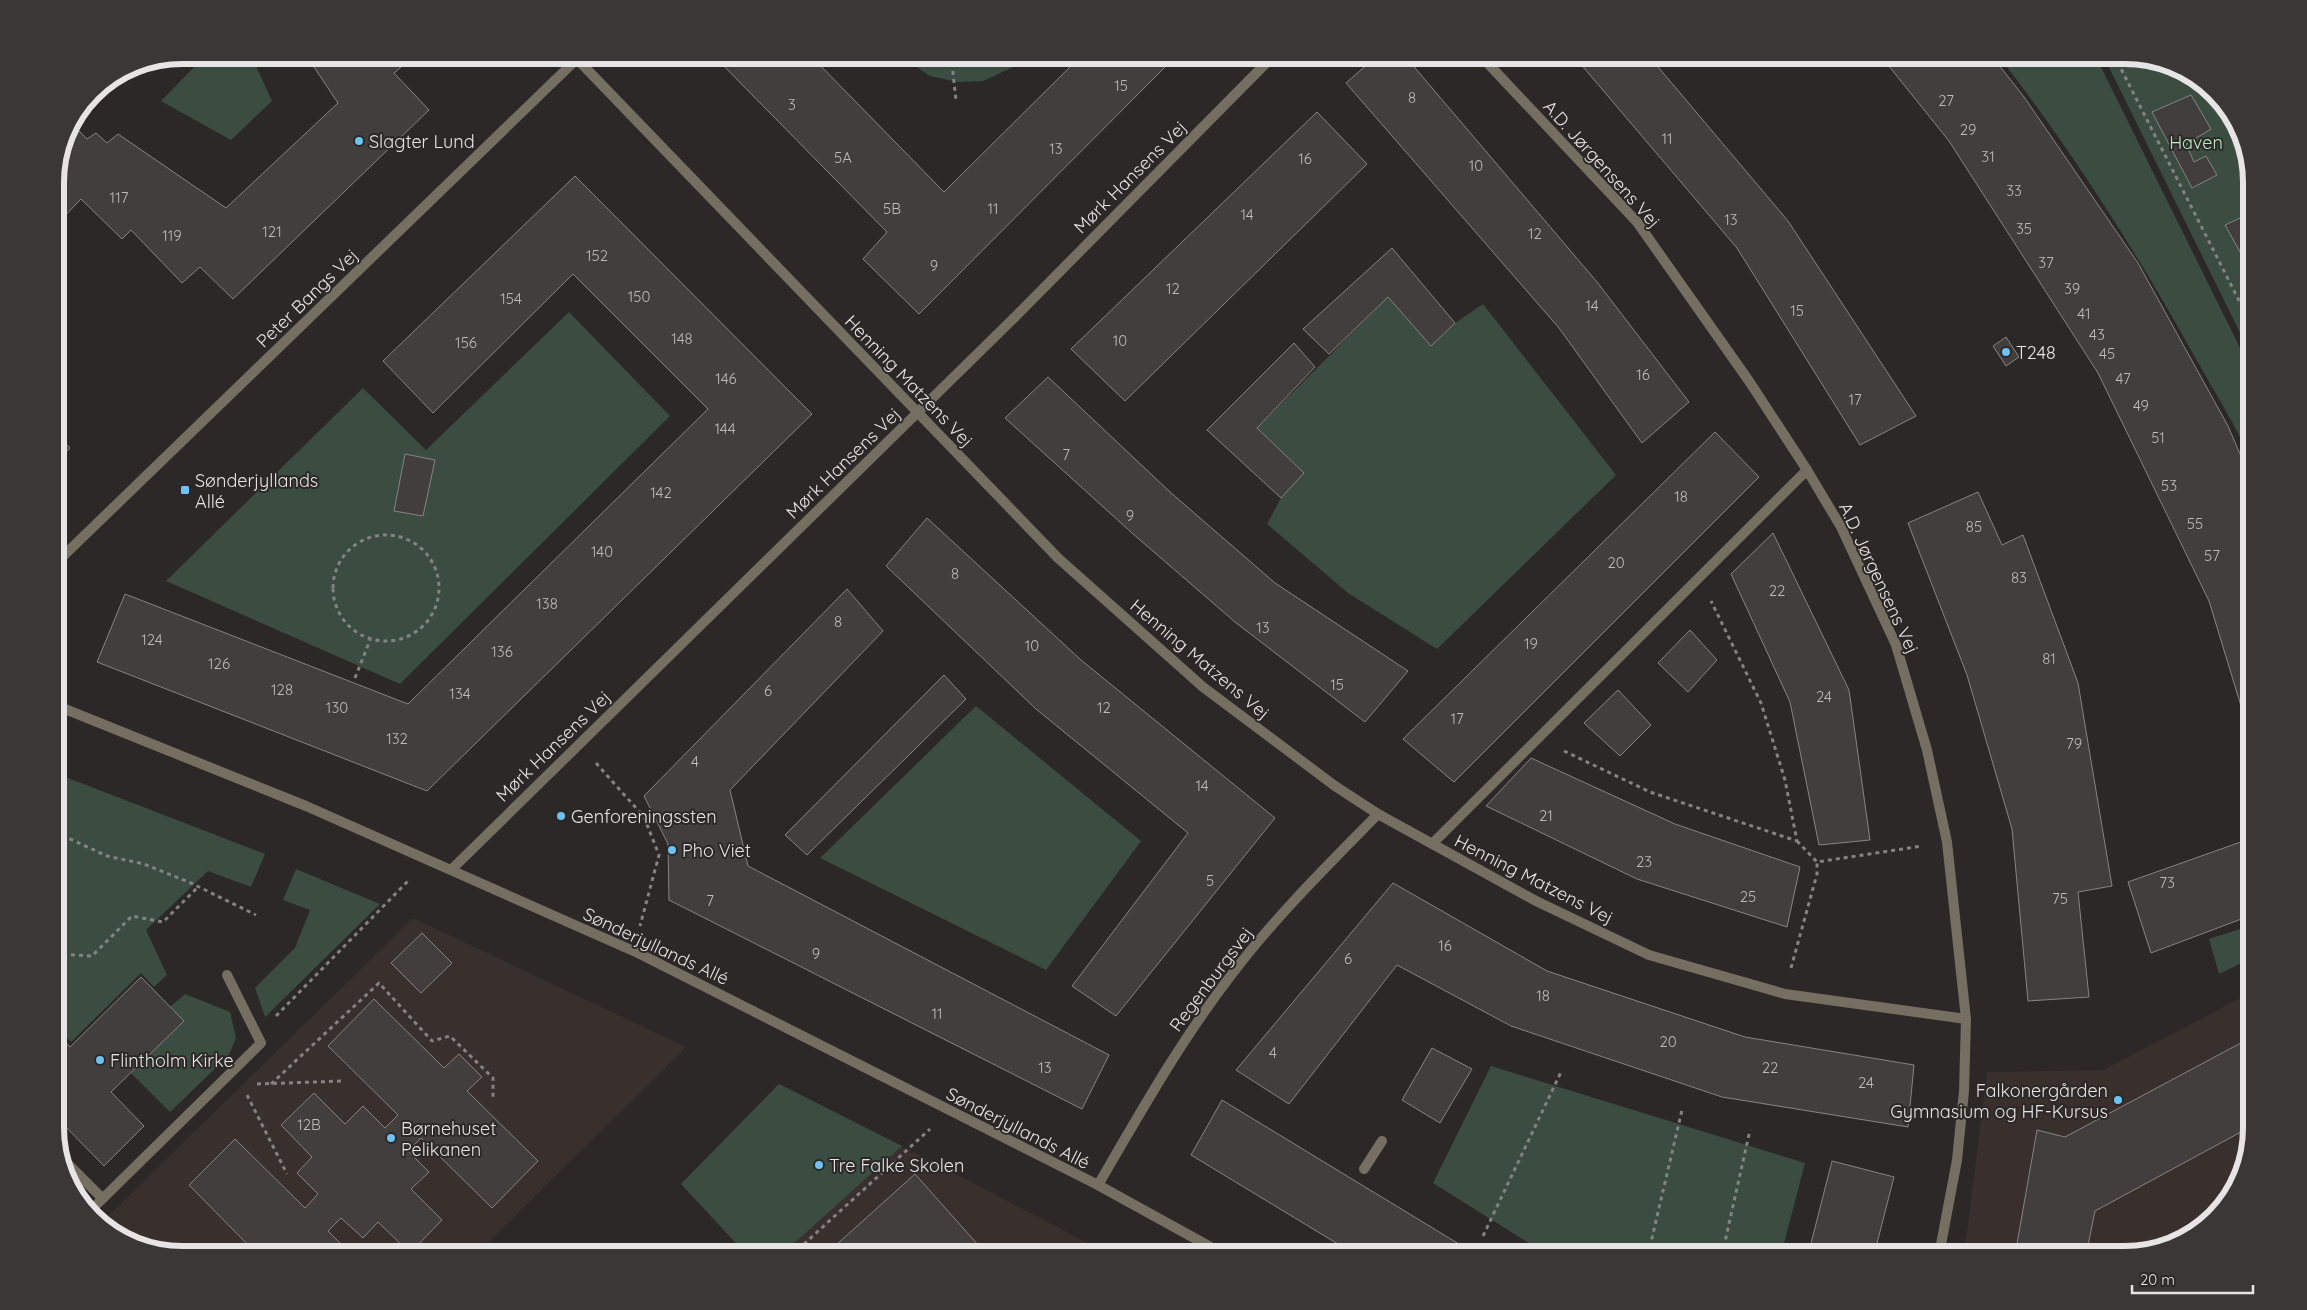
<svg xmlns="http://www.w3.org/2000/svg" width="2307" height="1310" font-family="Quicksand,sans-serif">
	<style>
		.built { fill: #392f2c }
		.green { fill: #3b4d40 }
		.building { fill: #413e3d; stroke: #878483 }
		.lines { fill: none; stroke-linecap: round; stroke-linejoin: round }
		.path { stroke: #858282; stroke-width: 3; stroke-dasharray: 4 4; stroke-linecap: butt }
		.service { stroke: #746f60; stroke-width: 10 }
		.minor { stroke: #746f60; stroke-width: 10 }
		.tertiary { stroke: #746f60; stroke-width: 10 }
		.poi-dot { fill: #6dc2f3; stroke: #2b2827; stroke-width: 2 }
		.labels { text-anchor: middle; dominant-baseline: central; stroke-width: 4; stroke-linejoin: round; paint-order: stroke }
		.number-label { font-size: 15px; fill: #bdbaba }
		.poi-label { font-size: 18px; fill: #e6e4e4; stroke: #2b2827; text-anchor: start }
		.park-label { font-size: 18px; fill: #b4ecc2; stroke: #2b2827 }
		.street-label { font-size: 18px; fill: #e6e4e4; stroke: #2b2827 }
		.rim { fill: none; stroke: #e6e4e4; stroke-width: 6 }
	</style>
	<rect width="100%" height="100%" fill="#2b2827"/>
	<path class="built" d="M413,918L686,1047L476,1255H182L119,1238L102,1222Z
		M2252,992V1128L2235,1191L2189,1238L2125,1255H1962L1967,1232L1987,1072L2103,1070Z
		M779,1084L902,1146L1111,1255H747L681,1184Z"/>
	<path class="green" d="M206,55H251L272,101L231,140L161,101Z
		M899,55H1029L1022,63L983,81L958,82L930,76Z
		M1998,55H2095L2252,372V463C2237,427 2215,393 2196,359C2138,254 2072,151 1998,55Z
		M2103,55H2125L2188,72L2235,118L2252,174V357Z
		M1388,297L1431,346L1455,323L1483,304L1616,475L1437,649L1348,593L1267,524L1281,498L1304,473L1257,428Z
		M569,312L670,416L400,684L166,581L363,388L426,450Z
		M976,706L1141,841L1046,970L820,858Z
		M55,773L265,854L251,887L208,871L146,930L167,975L154,987L141,973L71,1042L55,1027Z
		M296,869L380,904L265,1017L255,988L295,948L310,910L283,900Z
		M2252,925V958L2219,974L2209,939Z
		M185,994L230,1012L236,1038L229,1055L170,1112L131,1073L183,1021L170,1007Z
		M1491,1066L1805,1163L1781,1255H1548L1433,1183Z
		M779,1084L902,1146L781,1255H747L681,1184Z"/>
	<path class="building" d="M306,55H402L408,61L394,73L429,110L233,299L200,267L182,283L131,230L122,239L81,199L55,226V174L65,133L71,123L87,139L96,133L107,143L118,134L226,208L338,103Z
		M713,55H810L944,192L1082,55H1177L919,314L863,259L887,232Z
		M1378,55H1404L1597,282L1689,402L1642,443L1559,328L1346,83Z
		M1573,55H1648L1788,221L1916,416L1860,445L1737,248Z
		M1880,55H1991L2024,97L2138,263L2228,426L2252,482V742L2209,601L2098,373L1949,141Z
		M2191,95L2211,129L2186,144L2194,162L2206,156L2217,175L2192,188L2152,112Z
		M1317,112L1367,164L1125,401L1071,349Z
		M575,176L812,414L427,791L97,662L125,594L408,704L708,409L573,274L433,413L383,361Z
		M2240,218L2252,240V264L2248,266L2225,225Z
		M1392,248L1455,323L1431,346L1388,297L1329,354L1303,329Z
		M2006,337L2019,357L2006,366L1993,346Z
		M1294,343L1315,367L1257,428L1304,473L1281,498L1207,430Z
		M1048,377L1170,492L1275,583L1408,671L1365,722L1235,622L1132,533L1005,418Z
		M1715,432L1759,477L1454,782L1403,739Z
		M55,433L70,448L55,463Z
		M405,454L435,460L423,516L394,511Z
		M1978,492L2002,545L2023,535L2078,683L2112,886L2078,892L2089,997L2028,1001L2012,829L1967,675L1908,523Z
		M927,518L1081,660L1275,818L1116,1016L1072,986L1188,833L1036,709L886,566Z
		M1773,533L1849,690L1870,840L1819,845L1790,702L1731,574Z
		M847,589L883,631L730,790L748,866L1109,1055L1082,1109L669,900L668,844L644,796Z
		M1690,630L1717,660L1688,692L1658,663Z
		M944,675L966,699L807,855L785,835Z
		M1618,690L1651,725L1620,756L1584,723Z
		M1531,758L1675,824L1800,867L1787,927L1637,879L1486,806Z
		M2252,838V915L2151,953L2128,882Z
		M1393,883L1547,971L1745,1037L1914,1065L1908,1127L1722,1097L1511,1026L1397,965L1289,1104L1236,1070Z
		M422,933L452,963L421,993L391,963Z
		M141,977L184,1021L111,1092L144,1126L104,1166L55,1116V1031L70,1047Z
		M374,999L444,1068L459,1054L482,1077L467,1091L538,1161L492,1208L421,1138L408,1151L429,1172L411,1189L442,1220L410,1253L378,1222L363,1238L341,1218L328,1231L352,1255H258L189,1185L235,1139L305,1208L318,1194L297,1173L312,1157L281,1125L314,1093L345,1124L363,1106L385,1128L398,1115L328,1046Z
		M2252,1037V1126L2095,1211L2086,1255H2015L2037,1130L2065,1137Z
		M1432,1048L1472,1069L1440,1123L1402,1100Z
		M1222,1100L1477,1255H1356L1191,1155Z
		M1832,1161L1894,1177L1874,1255H1808Z
		M915,1174L987,1255H825Z"/>
	<g class="lines">
		<path class="path" d="M951,55L956,100
			M2114,55L2252,326
			M333 588a53 53 0 1 1 106 0a53 53 0 1 1-106 0Z
			M355,678L370,640
			M1564,751L1650,792L1797,841L1785,780L1761,703L1711,601
			M596,763L644,817L659,855L640,926
			M55,832L107,856L144,864L191,883L256,915
			M1797,841L1817,862L1922,846
			M55,954L92,956L132,916L163,922L199,886
			M1791,968L1817,874V862
			M276,1016L408,881
			M257,1084L343,1081
			M271,1084L379,983L432,1041L450,1036L493,1078V1099
			M247,1095L287,1174
			M1483,1236L1562,1070
			M792,1255L930,1129
			M1648,1255L1682,1110
			M1722,1255L1750,1130"/>
		<path class="service" d="M1432,844L1807,470
			M63,1159L102,1198
			M1364,1169L1382,1141"/>
		<path class="minor" d="M1480,55L1637,222L1749,381L1807,470L1841,527L1896,645L1927,750L1947,842L1966,1019L1964,1091L1957,1160L1939,1255
			M577,59L1058,558L1203,687L1335,786L1378,814L1536,901L1649,955L1785,994L1966,1019
			M452,869L1016,316L1274,55
			M1098,1185C1140,1113 1181,1040 1232,974C1276,916 1328,865 1378,814
			M90,1211L261,1043L227,975"/>
		<path class="tertiary" d="M55,564L581,55
			M55,705L306,806L638,953L1098,1185L1225,1255"/>
	</g>
	<g class="poi-dot">
		<circle cx="359" cy="141" r="5"/>
		<circle cx="2006" cy="352" r="5"/>
		<rect x="180" y="485" width="10" height="10" rx="2.5"/>
		<circle cx="561" cy="816" r="5"/>
		<circle cx="672" cy="850" r="5"/>
		<circle cx="100" cy="1060" r="5"/>
		<circle cx="2118" cy="1100" r="5"/>
		<circle cx="391" cy="1138" r="5"/>
		<circle cx="819" cy="1165" r="5"/>
	</g>
	<g class="labels">
		<g class="number-label">
			<text x="1121" y="85">15</text>
			<text x="1412" y="97">8</text>
			<text x="1946" y="100">27</text>
			<text x="792" y="104">3</text>
			<text x="1968" y="129">29</text>
			<text x="1667" y="138">11</text>
			<text x="1056" y="148">13</text>
			<text x="1988" y="156">31</text>
			<text x="843" y="157">5A</text>
			<text x="1305" y="158">16</text>
			<text x="1476" y="165">10</text>
			<text x="2014" y="190">33</text>
			<text x="119" y="197">117</text>
			<text x="892" y="208">5B</text>
			<text x="993" y="208">11</text>
			<text x="1247" y="214">14</text>
			<text x="1731" y="219">13</text>
			<text x="2024" y="228">35</text>
			<text x="272" y="231">121</text>
			<text x="1535" y="233">12</text>
			<text x="172" y="235">119</text>
			<text x="597" y="255">152</text>
			<text x="2046" y="262">37</text>
			<text x="934" y="265">9</text>
			<text x="1173" y="288">12</text>
			<text x="2072" y="288">39</text>
			<text x="639" y="296">150</text>
			<text x="511" y="298">154</text>
			<text x="1592" y="305">14</text>
			<text x="1797" y="310">15</text>
			<text x="2084" y="313">41</text>
			<text x="2097" y="334">43</text>
			<text x="682" y="338">148</text>
			<text x="1120" y="340">10</text>
			<text x="466" y="342">156</text>
			<text x="2107" y="353">45</text>
			<text x="1643" y="374">16</text>
			<text x="726" y="378">146</text>
			<text x="2123" y="378">47</text>
			<text x="1855" y="399">17</text>
			<text x="2141" y="405">49</text>
			<text x="725" y="428">144</text>
			<text x="2158" y="437">51</text>
			<text x="1066" y="454">7</text>
			<text x="2169" y="485">53</text>
			<text x="661" y="492">142</text>
			<text x="1681" y="496">18</text>
			<text x="1130" y="515">9</text>
			<text x="2195" y="523">55</text>
			<text x="1974" y="526">85</text>
			<text x="602" y="551">140</text>
			<text x="2212" y="555">57</text>
			<text x="1616" y="562">20</text>
			<text x="955" y="573">8</text>
			<text x="2019" y="577">83</text>
			<text x="1777" y="590">22</text>
			<text x="547" y="603">138</text>
			<text x="838" y="621">8</text>
			<text x="1263" y="627">13</text>
			<text x="152" y="639">124</text>
			<text x="1531" y="643">19</text>
			<text x="1032" y="645">10</text>
			<text x="502" y="651">136</text>
			<text x="2049" y="658">81</text>
			<text x="219" y="663">126</text>
			<text x="1337" y="684">15</text>
			<text x="282" y="689">128</text>
			<text x="768" y="690">6</text>
			<text x="460" y="693">134</text>
			<text x="1824" y="696">24</text>
			<text x="337" y="707">130</text>
			<text x="1104" y="707">12</text>
			<text x="1457" y="718">17</text>
			<text x="397" y="738">132</text>
			<text x="2074" y="743">79</text>
			<text x="695" y="761">4</text>
			<text x="1202" y="785">14</text>
			<text x="1546" y="815">21</text>
			<text x="1644" y="861">23</text>
			<text x="1210" y="880">5</text>
			<text x="2167" y="882">73</text>
			<text x="1748" y="896">25</text>
			<text x="2060" y="898">75</text>
			<text x="710" y="900">7</text>
			<text x="1445" y="945">16</text>
			<text x="816" y="953">9</text>
			<text x="1348" y="958">6</text>
			<text x="1543" y="995">18</text>
			<text x="937" y="1013">11</text>
			<text x="1668" y="1041">20</text>
			<text x="1273" y="1052">4</text>
			<text x="1045" y="1067">13</text>
			<text x="1770" y="1067">22</text>
			<text x="1866" y="1082">24</text>
			<text x="309" y="1124">12B</text>
		</g>
		<g class="poi-label">
			<text x="369" y="141">Slagter Lund</text>
			<text x="2016" y="352">T248</text>
			<text x="195" y="480">Sønderjyllands<tspan x="195" dy="21">Allé</tspan></text>
			<text x="571" y="816">Genforeningssten</text>
			<text x="682" y="850">Pho Viet</text>
			<text x="110" y="1060">Flintholm Kirke</text>
			<text x="2108" y="1090" text-anchor="end">Falkonergården<tspan x="2108" dy="21">Gymnasium og HF-Kursus</tspan></text>
			<text x="401" y="1128">Børnehuset<tspan x="401" dy="21">Pelikanen</tspan></text>
			<text x="829" y="1165">Tre Falke Skolen</text>
		</g>
		<g class="park-label">
			<text x="2196" y="142">Haven</text>
		</g>
		<g class="street-label">
			<text transform="translate(1602 164) rotate(48)">A.D. Jørgensens Vej</text>
			<text transform="translate(1130 177) rotate(-45)">Mørk Hansens Vej</text>
			<text transform="translate(307 298) rotate(-44)">Peter Bangs Vej</text>
			<text transform="translate(909 381) rotate(46)">Henning Matzens Vej</text>
			<text transform="translate(843 463) rotate(-44)">Mørk Hansens Vej</text>
			<text transform="translate(1879 578) rotate(65)">A.D. Jørgensens Vej</text>
			<text transform="translate(1200 659) rotate(40)">Henning Matzens Vej</text>
			<text transform="translate(553 746) rotate(-44)">Mørk Hansens Vej</text>
			<text transform="translate(1534 879) rotate(27)">Henning Matzens Vej</text>
			<text transform="translate(656 946) rotate(25)">Sønderjyllands Allé</text>
			<text transform="translate(1211 979) rotate(-53)">Regenburgsvej</text>
			<text transform="translate(1018 1128) rotate(27)">Sønderjyllands Allé</text>
		</g>
	</g>
	<path d="M0 0H2307V1310H0ZM182 64H2125A118 118 0 0 1 2243 182V1128A118 118 0 0 1 2125 1246H182A118 118 0 0 1 64 1128V182A118 118 0 0 1 182 64Z" fill="#3a3736" fill-rule="evenodd"/>
	<path class="rim" d="M182 64H2125A118 118 0 0 1 2243 182V1128A118 118 0 0 1 2125 1246H182A118 118 0 0 1 64 1128V182A118 118 0 0 1 182 64Z"/>
	<path d="M2132 1285v8h121v-8" fill="none" stroke="#e6e4e4" stroke-width="2.5"/>
	<text x="2140" y="1285" font-size="15" fill="#e6e4e4" stroke="#2b2827" stroke-width="4" paint-order="stroke">20 m</text>
</svg>
